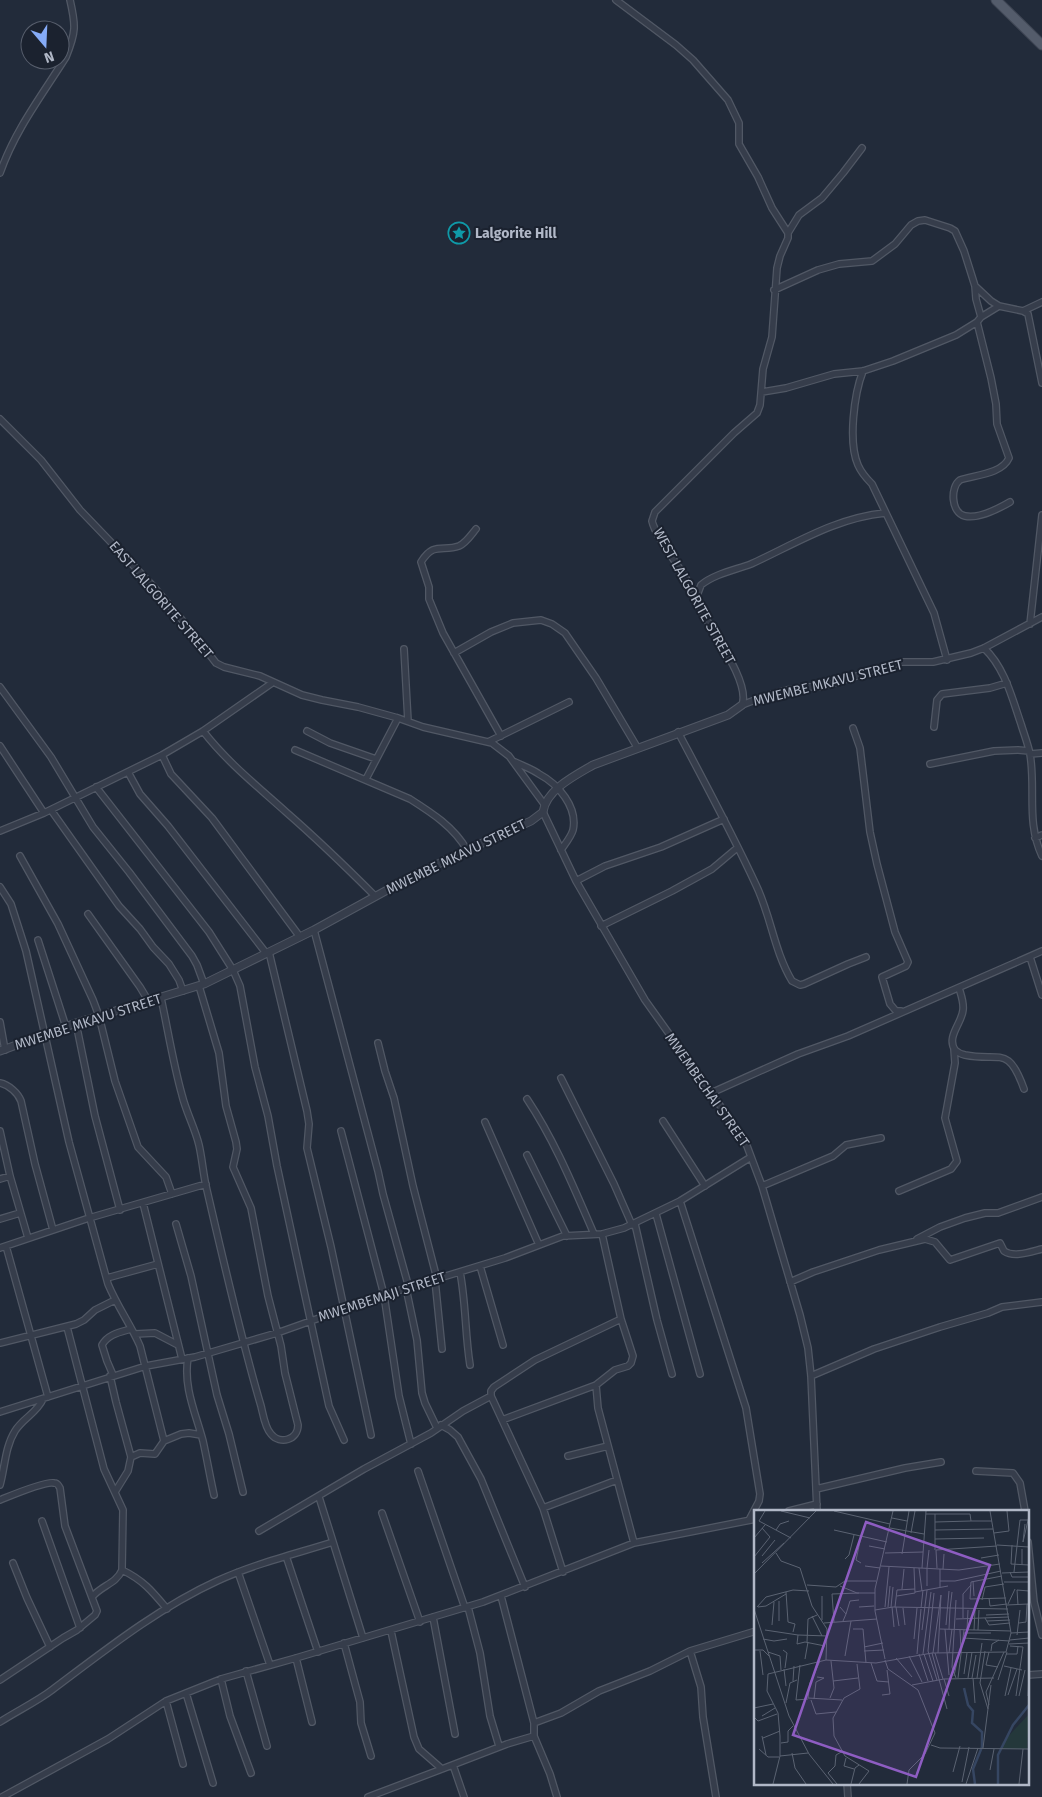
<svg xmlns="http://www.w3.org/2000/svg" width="1042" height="1797" font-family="'Fira Sans',sans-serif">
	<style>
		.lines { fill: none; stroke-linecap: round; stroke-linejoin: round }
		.minor-casing { stroke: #515865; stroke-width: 8 }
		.tertiary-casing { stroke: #515865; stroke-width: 9 }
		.primary-casing { stroke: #3f4654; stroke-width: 11 }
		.minor { stroke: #363d4b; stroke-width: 5.5 }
		.tertiary { stroke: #363d4b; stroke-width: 7 }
		.primary { stroke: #545c6b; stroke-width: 9 }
		.labels { text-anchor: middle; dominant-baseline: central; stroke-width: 4; stroke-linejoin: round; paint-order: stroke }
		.poi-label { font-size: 14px; font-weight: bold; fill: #b1b8c7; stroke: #1b222f; text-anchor: start }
		.street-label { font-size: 14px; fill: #b1b8c7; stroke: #1b222f }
		.inset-river { fill: none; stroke: #364662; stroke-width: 2.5 }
		.inset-road { fill: none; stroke: #5b6372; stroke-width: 1 }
		.view { fill: #8e5dc2; fill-opacity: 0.15; stroke: #8e5dc2; stroke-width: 2.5 }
		.inset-edge { fill: none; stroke: #b1b8c7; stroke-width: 2.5 }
	</style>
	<rect width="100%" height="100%" fill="#222b3a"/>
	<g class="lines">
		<g class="minor-casing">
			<path id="minor" d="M616,0L676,45L693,60L728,100L739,123V144L758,177L772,208L788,233V238L780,256L777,268L772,337L763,369L760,405L757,413L734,433L655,512L652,521C656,538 676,561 685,577C692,587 695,598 700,608C711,630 751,683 742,705
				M0,173C15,130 42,95 66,57C76,32 76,26 70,0
				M788,233L799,215L822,198L843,173L862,148
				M975,286L976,299L981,317
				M774,290L818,270L839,264L872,261L895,244L911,225L918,221L925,220L950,228L955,231L964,251L975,286L991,301L999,306
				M1023,311L1042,302
				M977,322L991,378L996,404L997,424L1009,458C1002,474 975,475 960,480C950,487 951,513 965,516C979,519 998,509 1010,502
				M863,371C854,394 848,442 858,465C861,472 866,478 872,484L934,613L947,660
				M762,392L786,388L834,374L863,371L893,361L956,335L977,322L981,317L999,306L1023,311L1028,314L1042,383
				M0,419L41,460L80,510L154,587L189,628L216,663L224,667L260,676L302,695L322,700L358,707L398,718L423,727L492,743L509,756L544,804
				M476,529C471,535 466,543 459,546C443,552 434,541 421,562L429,587V599L443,633L501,736
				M696,598L701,585C714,574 735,570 751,564C795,544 835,518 885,513
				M1030,624L1042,515
				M984,648C1005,668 1012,698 1021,724C1024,734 1028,744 1030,754C1036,789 1026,822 1042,856
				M404,649L408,721
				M454,653L491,632L513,623L541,620L552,624L565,633L596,678L637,747
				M0,687L51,757L93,827L129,872L192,956L197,965L204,984
				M742,705C767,695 794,685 821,687L902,662H933L971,653L984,648L1042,617
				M934,727L937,700L942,694L990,688L1007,683
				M853,728L860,748L870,832L877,864L895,932L908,962L906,966L882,977L890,1004L896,1011H901
				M203,731C227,762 257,786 286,812C317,839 346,867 375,896
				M307,731L330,743L376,759
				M678,732C705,783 732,833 756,885C771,916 774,951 792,981L800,985L804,984L848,964L866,957
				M488,742L569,702
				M0,746L44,813
				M295,750L410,799C432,813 454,827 467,850
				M1030,754L1042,753
				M162,755L171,774L212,818L300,937
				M515,762C523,766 532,769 539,774C558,784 578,807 573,830C571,837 565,844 561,850
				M930,764L994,751L1018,750L1029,751
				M128,772L140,794L168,826L266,953
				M366,779L398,718
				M96,787L209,932L233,970L240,986L255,1067L268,1116L277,1166L329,1406L344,1440
				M51,810L119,906L140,929L153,947L169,964L179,980L183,991
				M543,812L576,881L645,1000L719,1104L747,1146L762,1186L800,1315L808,1348L811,1376L817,1511
				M0,831L44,813L162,755L203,731L272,683
				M1035,838L1042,835
				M20,856L58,924L93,1000L99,1016L115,1081L138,1147L166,1177L172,1194
				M576,881L605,866L661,847L724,819
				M0,887L11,904L26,951L69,1142L108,1284C117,1306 131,1325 140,1346L164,1441
				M88,914L140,987L149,1002
				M601,926L672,891L712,869L737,848
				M314,930L378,1171L383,1194L409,1288
				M38,940L66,1027
				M269,952L307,1111L309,1124L307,1148L331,1247L371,1435
				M1030,957L1042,995
				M959,988C961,995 964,1002 963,1010C962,1023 946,1037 955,1050C958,1053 961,1054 965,1055C1000,1062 1008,1044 1024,1089
				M161,998C168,1030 173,1063 182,1095C186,1112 195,1128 199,1145C202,1158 203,1172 206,1186C223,1259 240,1335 261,1406C263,1414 265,1428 271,1434C280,1445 298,1440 298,1425L285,1373L281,1346L268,1296L251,1208L233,1167L237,1149L236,1142L226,1106L219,1053L199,986
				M0,1022L5,1050
				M76,1023L95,1116L120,1210
				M378,1043L385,1071L394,1098L413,1186L437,1279
				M561,1078L614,1184L632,1225
				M0,1083C9,1085 18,1093 21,1101L35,1164L53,1230
				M711,1093L798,1054L848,1036L1042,951
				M527,1099C555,1141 574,1188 594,1234
				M663,1121L705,1186
				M485,1122L539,1245
				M0,1131L10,1176L28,1238
				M341,1131L384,1295L399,1396L411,1444
				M527,1155L567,1236
				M0,1179L10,1176
				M762,1186L833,1156L846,1145L881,1138
				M899,1191L951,1169L957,1161L945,1118L955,1063L954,1049
				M680,1201L746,1408L760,1494L759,1501L749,1520
				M143,1203L182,1359
				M656,1214L700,1374
				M0,1219L20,1213
				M176,1224L191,1276L217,1395L229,1434L243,1492
				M635,1224L657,1320L672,1374
				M917,1239L940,1227L965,1218L985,1213H998L1042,1197
				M6,1246L48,1397
				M0,1248L89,1218L206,1184
				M480,1266L503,1345
				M460,1272C466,1303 465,1334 470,1365
				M107,1278L158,1264
				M435,1280L442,1349
				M790,1282L813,1272L879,1250L925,1239L935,1242L950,1260L1000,1243L1004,1251C1014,1258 1030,1252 1042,1249
				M406,1288L417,1340L422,1393L425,1403L437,1428
				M67,1327L104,1469L123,1510L122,1570C116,1584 102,1585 92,1597
				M135,1334L155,1333L178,1345
				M0,1343L76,1324L84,1320L95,1310L115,1300
				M188,1358C183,1387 196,1414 203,1441C207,1459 210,1477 214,1495
				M113,1375L107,1361L102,1345C108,1334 121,1332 131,1329
				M110,1376L116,1402L131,1457L128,1471L115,1492
				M811,1376L874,1349L940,1327L988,1313L1002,1307L1042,1302
				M596,1385L598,1408L634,1543
				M0,1412L146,1366L195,1357L277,1333L384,1295L505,1258L563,1236L602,1234L624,1228L680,1201L751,1157
				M502,1420L596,1385L615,1370L628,1366L631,1363L633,1356L621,1319L602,1234
				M441,1425L450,1430L458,1437L481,1479L525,1587
				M568,1456L608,1446
				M131,1457L140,1453L155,1454L164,1441L181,1434L189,1433L201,1435
				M418,1471L465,1608
				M976,1471L1013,1473L1020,1483L1025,1511
				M0,1485C5,1467 5,1447 15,1431C23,1418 37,1413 43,1399
				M816,1489L905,1468L941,1462
				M319,1497L363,1638
				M0,1500C10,1496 45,1481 54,1483C58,1483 58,1485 60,1488L65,1526L97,1611L95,1615L77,1630L63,1638L0,1680
				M543,1508L617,1480
				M789,1511L817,1504
				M382,1513L420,1622
				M42,1521L80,1628
				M259,1531L364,1469L431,1433L463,1411L491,1396
				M1028,1542L1034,1602L1042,1635
				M286,1556L318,1652
				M13,1563L27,1598L50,1647
				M122,1570C143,1580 152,1591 167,1609
				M238,1572L270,1665
				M563,1572L543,1508L491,1396V1391L494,1387L535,1360L621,1319
				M501,1596L534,1723V1736L550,1774L557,1797
				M468,1607L480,1653L490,1716L499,1746
				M433,1617L455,1734
				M344,1643L360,1702L361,1723L371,1756
				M690,1651L701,1687L703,1717L716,1797
				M296,1658L312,1722
				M246,1671L267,1746
				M1028,1675L1042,1674
				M221,1679L230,1716L251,1773
				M186,1693L213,1783
				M166,1701L183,1764
				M0,1722C17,1711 36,1702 52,1690C104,1651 158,1608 217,1581C254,1564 295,1554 333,1542
				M534,1723L561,1713L599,1691L650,1671L690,1651L756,1631
				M453,1765L464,1797
				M442,1769L507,1744L534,1736
				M847,1783L848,1797
				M2,1797L108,1739L166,1701L221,1679L296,1658L483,1602L634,1543L756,1519
				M368,1797L442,1769L419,1749L414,1737L391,1631"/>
		</g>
		<g class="tertiary-casing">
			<path id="tertiary" d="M0,1051L76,1023L204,984L314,930L411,877L467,850L531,821L543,812C546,790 574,776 593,765L728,715L742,705"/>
		</g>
		<g class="primary-casing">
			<path id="primary" d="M996,0L1042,45"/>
		</g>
		<use href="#minor" class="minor"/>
		<use href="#tertiary" class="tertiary"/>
		<use href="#primary" class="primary"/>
	</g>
	<defs>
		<g id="sight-ring" transform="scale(1.125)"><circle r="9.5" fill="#1b222f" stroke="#0f9aa8" stroke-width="1.5"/><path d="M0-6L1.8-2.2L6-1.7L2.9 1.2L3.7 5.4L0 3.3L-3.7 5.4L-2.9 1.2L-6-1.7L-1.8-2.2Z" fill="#0f9aa8"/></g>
	</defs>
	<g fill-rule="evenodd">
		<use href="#sight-ring" x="459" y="233"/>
	</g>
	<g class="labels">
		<g class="poi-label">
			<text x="475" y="233">Lalgorite Hill</text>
		</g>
		<g class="street-label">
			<text transform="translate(694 596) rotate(61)">WEST LALGORITE STREET</text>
			<text transform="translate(161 600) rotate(49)">EAST LALGORITE STREET</text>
			<text transform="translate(828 683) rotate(-14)">MWEMBE MKAVU STREET</text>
			<text transform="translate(456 857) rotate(-26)">MWEMBE MKAVU STREET</text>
			<text transform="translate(88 1022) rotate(-18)">MWEMBE MKAVU STREET</text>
			<text transform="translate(707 1090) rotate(55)">MWEMBECHAI STREET</text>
			<text transform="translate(382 1297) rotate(-18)">MWEMBEMAJI STREET</text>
		</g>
	</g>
	<g transform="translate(754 1510)">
		<rect width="275" height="275" fill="#222b3a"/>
		<path d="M275,204L273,239H247L248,233Z" fill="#24383b"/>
		<path class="inset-river" d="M210,178L214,195L219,201L218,213L228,222V237L219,259L221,274M244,274V245L259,215L275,195"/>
		<path class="inset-road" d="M11,1L5,11L37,28M27,1L56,8M80,1L136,14M236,1L257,123L275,122M172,4H216L217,11L181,12M181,4V40M138,8L153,11M217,11H238M136,18L170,24M22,20L26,14L35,11M80,20L133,32M181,20L239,19M157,23L161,1M240,23L255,21L253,1M0,28L11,15M181,29L230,28M269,32L275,6M269,32L271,14M243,35L275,37M258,35L257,54L275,55M115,36L131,39M22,43L27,51L46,58L58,96L73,119L72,150M131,43L169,42M148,44L155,1M8,46L21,30M0,47L16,27L8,18M227,48L245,45M91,49L95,45L100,25M8,53L30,33M107,53L102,50L107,27M268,55V39M111,56L126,58M127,56L205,60L246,54M165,58L168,81M168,58L172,1M173,58V76M173,58L175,40M183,58L182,40L243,36M189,59L190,44M256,62L258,67H275M260,62L266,10H274M248,63L275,62M0,64L62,1M248,66L217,72L216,89L252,88M186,71H201L247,61M219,71L220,86M250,72H275M53,75L82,77L91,71H122M86,76L103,83H121M186,77V59M148,79L150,59M32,82L34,112L41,114L39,122M161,82L194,76M180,83L174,141L183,170M68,86V110M143,86L161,83L160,58M235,88L236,96L253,94M202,90L198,157L202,168M228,90L231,77L250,74M25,91V111M254,94L261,79M253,95L274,94M264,95L263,80L275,81M3,97L12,87L39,80L55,81M4,97L12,96L32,84M86,97L92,104L89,111M105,97L120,96M131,97L135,57M134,97L136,76M137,97L139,77M138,97L140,117M141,97L143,80L161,79M142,97L145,116M149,98L151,115M167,98L169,80M0,99L35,206L55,244L79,274M196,99L198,82M121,100L139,97L254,99M92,104L96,91L105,90M232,105L255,104M58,106L68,126M209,108V84L217,75M231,108L235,115L256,113M202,109L255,107M233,111L256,110M80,112L78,84L105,83M70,113L123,109M265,113L272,112L273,94M18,115L20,92M192,115L195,81M99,119H109L112,153M186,119L257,121M191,119L195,165M195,119L196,99M11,120L44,125M168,120L173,80M206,120L207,139M213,120L214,100M220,120L221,100M224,120L225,100M210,123H237M263,125L266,100M209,128L256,131M9,129L20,131L33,129M160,129L163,98M256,130L275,128M53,132L54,109L63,105M255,134L275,133M71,136L51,132L43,134L44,125L74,126M256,136L269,137L262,186M110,137L129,133M0,140H9L15,146M29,140L33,143L31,158M6,141L9,165M110,141L130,140M231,141L226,173L234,199M237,141L238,134L245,130M14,142L26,146L27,160M235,142L232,155L244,157M178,143L193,199M179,143L187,85L184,143M181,143L189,169M195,143L198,119M163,144L167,99M165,144L174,171M169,144L177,82M170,144L179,171M252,144H263L264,136M91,146L97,111M155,146L168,172M142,148L158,167M51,149L54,132M131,149L121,101V79L139,1M131,150L134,159L164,180L181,223L171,244L155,260L153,274M66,151L56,173L54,188L88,190M117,153L123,171L135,172M103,154L106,179L90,188L79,208L80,226L91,246L115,261L105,274M46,155L42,190L54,189M250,156L268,160M30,159L32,176M210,164L213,143M200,166L205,143M204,168L210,120M214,168L218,142M218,168L222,145M219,168L221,193M223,168L228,133M190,169L195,186M244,170L253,142M39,171L40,156M79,171L104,168M158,175L190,169L240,168M128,185L136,184L133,160M254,185L263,159M251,186L257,158M265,186L271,160M274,186L275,160M76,188L80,178L77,151M60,189L62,172L70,168L63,167M57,190L62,204L82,202M32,193L36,173L43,170M235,195L232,182L250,142M0,198L19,194M8,206L21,198M0,207L4,211L23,204M8,226L12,245M9,228L26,221M27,233L34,232V221L39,216M177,235L186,238L275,239M229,238L237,175M5,239L14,247H25M38,243L41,258L52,274M26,246L54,243M92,248L90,256L100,259M236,260L240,239M199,262L206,236M208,272L215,237M19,274L26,246V226L24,203L13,181L14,164L72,150L122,153L178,143L252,142L257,123M83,274L74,263L81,256L82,245L89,241M97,274L101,258L105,255M212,274L224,238M265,274L269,239"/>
		<path class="view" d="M112,12L236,55L162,267L39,225Z"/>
		<rect width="275" height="275" class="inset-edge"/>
	</g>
	<g transform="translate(45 45) rotate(161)"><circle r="24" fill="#1b222f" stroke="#575e6c"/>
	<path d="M0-4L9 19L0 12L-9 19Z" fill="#85abf7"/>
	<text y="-8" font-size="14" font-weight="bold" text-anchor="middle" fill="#b1b8c7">N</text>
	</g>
</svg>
